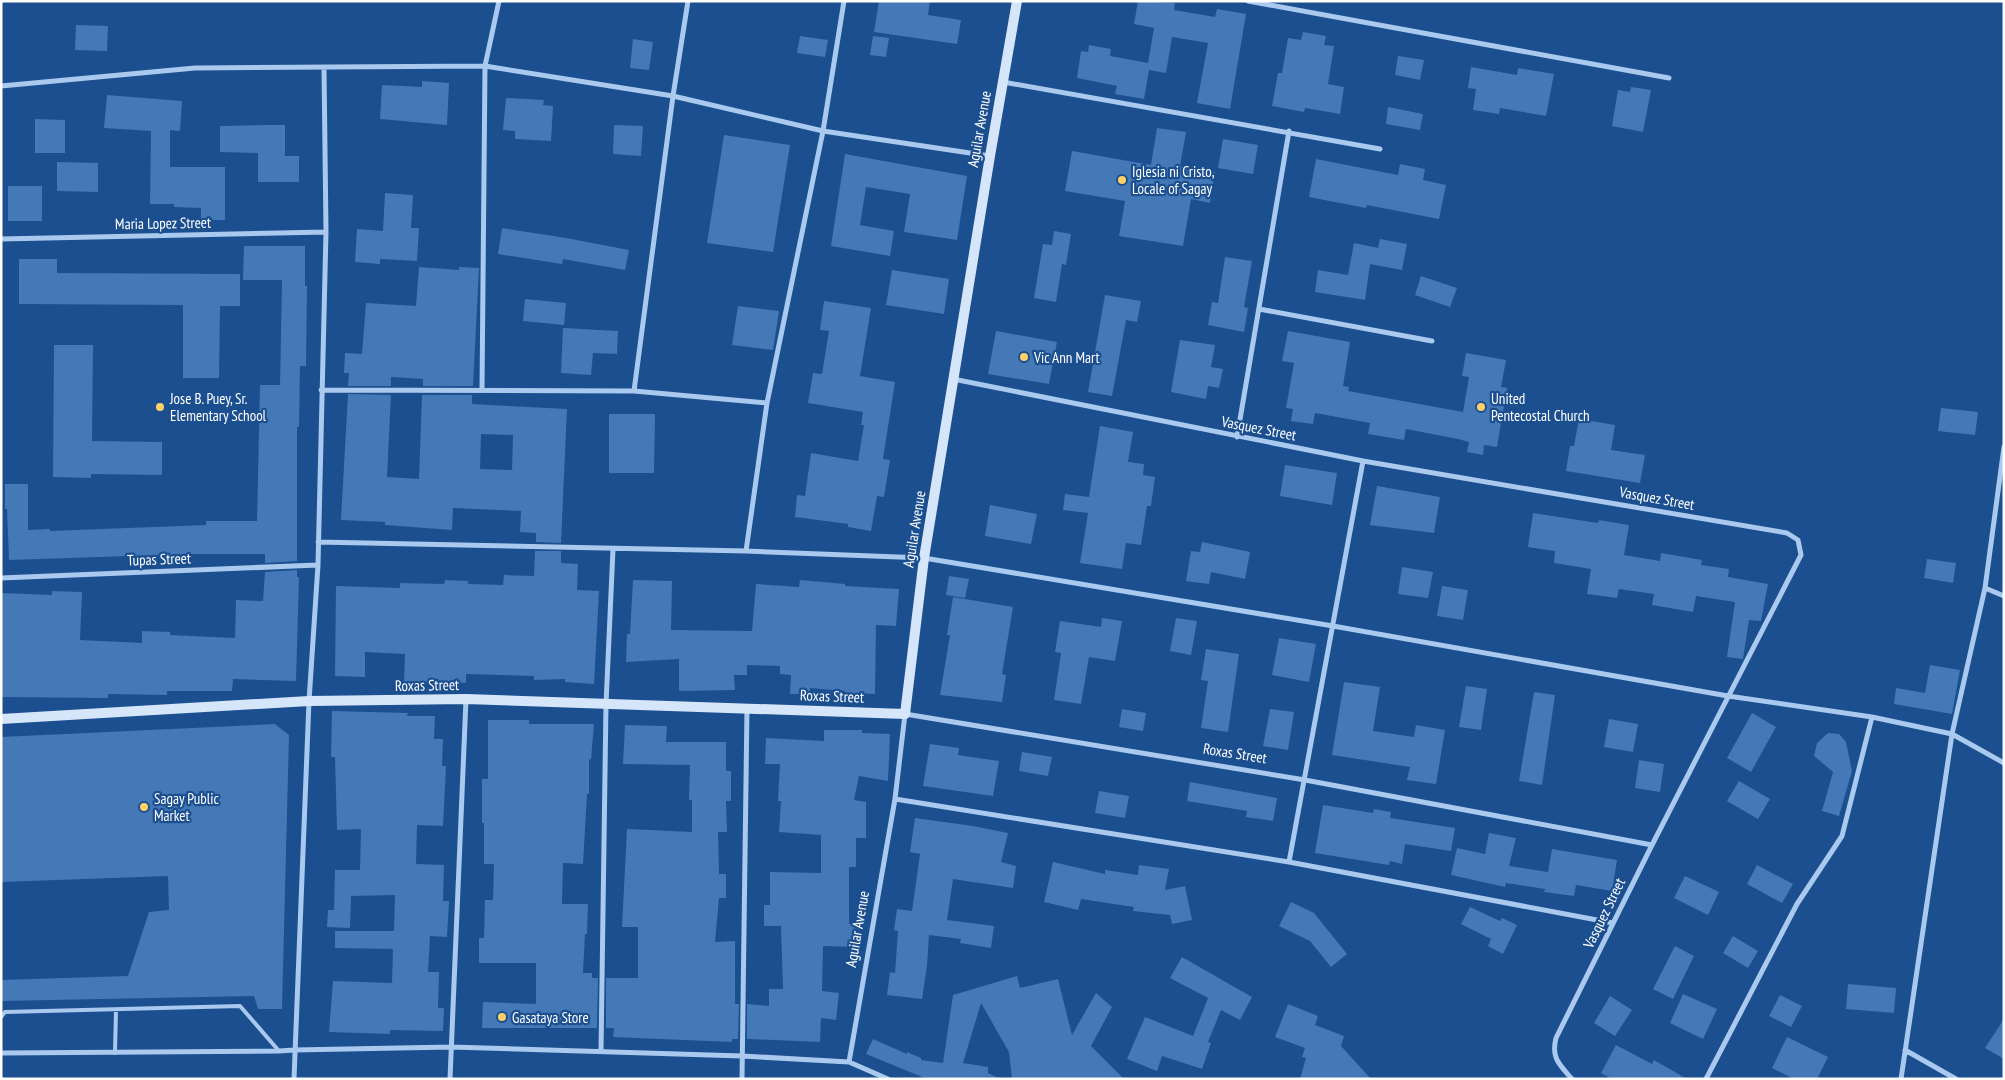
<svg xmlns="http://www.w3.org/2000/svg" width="2005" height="1080" font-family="'PT Sans Narrow',sans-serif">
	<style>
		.building { fill: #4478b7; fill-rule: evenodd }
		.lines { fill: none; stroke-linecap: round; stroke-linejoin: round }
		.lane { stroke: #a9c9ee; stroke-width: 4 }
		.street { stroke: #a9c9ee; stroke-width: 5 }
		.secondary { stroke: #d6e6fa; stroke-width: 10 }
		.poi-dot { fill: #ffd166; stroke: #1b4f8f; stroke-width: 2 }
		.labels { text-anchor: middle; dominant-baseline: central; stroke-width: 4.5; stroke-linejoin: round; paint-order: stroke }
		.street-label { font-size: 15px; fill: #fff; stroke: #1b4f8f }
		.poi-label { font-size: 15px; fill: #fff; stroke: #1b4f8f; text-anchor: start }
	</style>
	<rect width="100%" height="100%" fill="#1b4f8f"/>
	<path class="building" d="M879,1H930L928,15L961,20L957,44L874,32Z
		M1138,1L1175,3L1174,10L1215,17L1217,9L1246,14L1230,109L1197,103L1208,43L1172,37L1166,73L1149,70L1144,99L1115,94L1117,86L1077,78L1081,51L1088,52L1089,45L1111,49L1110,56L1148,63L1154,28L1134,24Z
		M76,25L108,26L107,51L75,50Z
		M1303,32L1326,36L1324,45L1334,46L1328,84L1344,87L1340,114L1305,108L1304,112L1272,106L1278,73H1282L1288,38L1301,40Z
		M800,36L828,40L825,57L797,53Z
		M873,36L889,38L886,57L870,55Z
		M633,39L653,42L649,70L630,68Z
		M1398,56L1424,60L1420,80L1395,75Z
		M1471,67L1517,75L1518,68L1554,74L1546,116L1500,108L1499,114L1473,110L1476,89L1468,88Z
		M422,81L449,83L447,125L380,119L382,85L422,87Z
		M1631,87L1651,90L1643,132L1612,126L1618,90L1630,92Z
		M107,95L182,101L180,131L170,130V167H225V220H201V208L174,207V204H150L151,131L104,128Z
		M506,98L544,100L543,105L553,106L551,141L515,139V131L503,130Z
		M1388,107L1423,114L1420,130L1386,124Z
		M35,119L65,120V153H35Z
		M263,125H285V156H299V182H258V153L220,152V126Z
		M614,125L643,126L641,156L613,154Z
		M1157,128L1186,132L1180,166L1215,172L1210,203L1191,199L1183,246L1119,236L1125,201L1065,191L1072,151L1151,165Z
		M724,135L790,145L773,252L707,243Z
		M1223,139L1258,145L1253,174L1218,168Z
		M845,154L967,176L957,240L904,232L910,194L866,187L860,225L894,231L890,256L831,246Z
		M1316,159L1398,175L1400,164L1425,169L1423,180L1446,185L1439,219L1367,205L1366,208L1309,197Z
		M57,162L98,163V192L57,191Z
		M8,186H42V221H8Z
		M385,193L413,195L411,228H419L417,261L380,259V264L355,262L357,229L383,231Z
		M502,228L566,238L629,250L625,270L563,259L562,264L498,254Z
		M1054,231L1071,234L1066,265L1062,264L1056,302L1034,298L1043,244L1052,245Z
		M1380,239L1407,244L1402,270L1370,264L1365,300L1315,292L1318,270L1348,275L1354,243L1378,248Z
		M244,246H305V286H307L306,366H300L299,427H297V561L265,563V554H190L9,560L7,509H5V484H28V530L50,529V531L206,525V521H257L260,385H280L282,280H243Z
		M1225,257L1252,261L1244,307L1248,308L1244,332L1208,325L1212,302L1218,303Z
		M19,259H57V273L240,274V306H220L219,378H183V305L19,304Z
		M419,267L459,270V267L479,268L473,386H423V379L391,377V386H348L349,373H344L345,353L362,354L366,303L416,306Z
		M892,270L949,279L944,314L886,305Z
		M1421,276L1457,288L1450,307L1415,295Z
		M1105,295L1141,301L1137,322L1126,320L1112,396L1088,392Z
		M525,299L566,303L564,325L523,321Z
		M824,301L871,308L860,376L895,382L883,459L890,460L884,497L877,496L871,531L848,527V524L795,517L797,495L805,496L811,453L858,461L864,425H861L863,412L808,403L813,373L822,374L829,331L820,330Z
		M738,306L779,311L773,350L732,345Z
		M563,328L618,331L617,354L593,353L591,375L561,373Z
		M996,331L1057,342L1049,384L988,374Z
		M1288,331L1350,342L1343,386L1349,387L1348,391L1463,412L1469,377L1462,376L1466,353L1506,360L1501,387L1507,388L1497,447L1484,445L1483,455L1467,452L1469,442L1458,439L1406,429L1404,440L1368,434L1370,423L1315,413L1313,424L1291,421L1293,409L1286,408L1294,363L1282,361Z
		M1180,340L1215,345L1211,367L1223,369L1219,388L1208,386L1206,399L1171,392Z
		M54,345H93L92,441L162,442V475L91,474V478L53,477Z
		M348,394L391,395L387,477L419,479L422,395H472V404L567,409L561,543L536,542V533L520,532L521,511L453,508L452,530L385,525V522L341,520ZM481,434L513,435L512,470L480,469Z
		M1941,408L1978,412L1975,435L1938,431Z
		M609,414H655L654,473H609Z
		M1579,419L1615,425L1611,450L1645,455L1640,483L1566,471L1570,446H1574Z
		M1100,426L1133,432L1128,462L1144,464L1143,475L1155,477L1151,506H1147L1141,545L1126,543L1122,569L1080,563L1088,513L1063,510L1065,494L1089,497Z
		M1285,465L1337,473L1332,505L1280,496Z
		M1377,486L1440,497L1434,533L1370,525Z
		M990,505L1037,514L1031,544L985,536Z
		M1533,513L1598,523L1599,520L1629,525L1624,555L1660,561L1661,553L1702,560L1701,565L1729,569L1728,577L1768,584L1761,621L1749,620L1743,659L1727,657L1735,602L1696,596L1693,612L1652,605L1654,594L1619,589L1617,598L1587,594L1591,569L1554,563L1555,551L1528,547Z
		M1202,542L1250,552L1245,579L1211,572L1209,584L1186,581L1191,551L1200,552Z
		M535,551H561V563L578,564L577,590L599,591L594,684L565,682V679L534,680V676L466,674V683L435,681V683L404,682L405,654L365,652V677L335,676L336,586L400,588V583L444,584L445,580L468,581V584L503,585L504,575L534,576Z
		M1927,559L1956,563L1953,583L1924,578Z
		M1402,567L1433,572L1428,598L1398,594Z
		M297,570V577H299L296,681L233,679L232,691H167V695L108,694V698L1,697V593L52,595V591L82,592L80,640L142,643V631L170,632V635L235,638L236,600L263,601L265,572Z
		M949,576L969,579L965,598L946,595Z
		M633,580L672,581L671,630L752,631L756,584L799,587L800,580L845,584V586L899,589L896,626L876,625L875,694L845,693V691L810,688V694H790L791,675L780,674V666L747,665V675H734L735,690L679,691V659L626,662L627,634H630Z
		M1442,586L1468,590L1463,620L1437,616Z
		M953,597L1013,607L1002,674L1006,675L1002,702L940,695L950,635H947Z
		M1102,618L1122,621L1115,661L1089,657L1081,704L1054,700L1061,653L1055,652L1060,621L1101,627Z
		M1176,618L1197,621L1191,655L1170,651Z
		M1279,638L1316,644L1309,682L1272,675Z
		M1206,649L1239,654L1228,732L1201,728L1208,681L1201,680Z
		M1930,665L1960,670L1952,714L1894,704L1896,688L1925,693Z
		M1344,682L1380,687L1373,731L1414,737L1416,725L1445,730L1436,784L1407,780L1410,767L1332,755Z
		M1466,686L1487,689L1481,730L1459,727Z
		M1534,692L1555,695L1542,785L1519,781Z
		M1122,709L1146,713L1143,731L1119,727Z
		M1270,709L1294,712L1288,750L1263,746Z
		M332,711L408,713L407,716H435L434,739H443L442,766H446L443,826L417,825L416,864L444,865L443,901H449L447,937L430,936L428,972H439L438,1008H444L443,1031L390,1030V1034L329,1032L333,981L392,983L393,949L335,948V931H394L395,895L351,896L350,928L327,927L328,910H334L335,870H360L361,829L337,830L335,757H331Z
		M1752,713L1776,727L1751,772L1727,758Z
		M1609,719L1638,724L1633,752L1604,747Z
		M488,720H529V724H594L591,760L589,759V794H587L583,864L563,863L562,904H588L587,934H585L583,973H592V978H598L597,1028H482L483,1002L536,1004V963H479V938H484L485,900H493L494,864H484V823H482V779H488Z
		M275,724L289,735L282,1009H258L254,996L1,1001V980L128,976L149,912L169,910L168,876L1,882V737Z
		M625,725L667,726L666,742H726V771H731V801H726L727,832H718L719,874H726V898H719L715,942L735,941V1004H739L738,1039H732V1042L613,1037L614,1028H606V978H638V927H622L627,829L692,832V800H689L690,765L623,764Z
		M824,730H862V733L890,734L888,781L859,776L854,800L866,802V838H856V867H849V924H857L856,947L823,946L822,991L839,993L836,1020L821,1018L820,1042L747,1039V1004L769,1006V989H783L781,926H764V905H770V872L821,873V835L779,832L781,801H778L780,764H765L766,738L824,741Z
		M1828,733L1839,734L1846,742L1852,771L1839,816L1822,811L1833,772L1814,756L1817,743Z
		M930,744L959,748L958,755L999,761L993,796L923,786Z
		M1022,752L1052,757L1048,776L1019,771Z
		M1639,760L1664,764L1660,792L1635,788Z
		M1739,781L1770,799L1758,819L1727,801Z
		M1190,782L1277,798L1273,821L1246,817L1247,811L1187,801Z
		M1099,791L1129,796L1125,818L1095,813Z
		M1323,805L1373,813L1374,809L1391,812L1390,818L1455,828L1451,851L1405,844L1402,864L1390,861L1389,865L1315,853Z
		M915,818L973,826L1008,833L1001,862L1016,866L1013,888L953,879L947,920L994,926L991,948L960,943L961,939L929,935L927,966L922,999L887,995L890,972L895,973L898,931L894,930L897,909L912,911L920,854L910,852Z
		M1489,833L1516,838L1509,866L1548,872L1552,849L1617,860L1612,891L1576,885L1574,896L1544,892L1545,889L1506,883L1505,887L1451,875L1457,848L1485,854Z
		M1053,862L1105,874V870L1138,875L1139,865L1169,869L1165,890L1185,886L1192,920L1172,924L1170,915L1133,911L1134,907L1081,899L1078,910L1044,902Z
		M1757,865L1793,884L1782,903L1747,884Z
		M1685,876L1719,892L1708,915L1674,898Z
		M1291,902L1314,913L1347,954L1331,967L1310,941L1279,926Z
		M1470,907L1500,921L1502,918L1517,925L1503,954L1488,946L1491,939L1461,924Z
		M1733,936L1758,951L1748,968L1723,953Z
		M1675,946L1694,956L1673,999L1653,989Z
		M1182,957L1252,997L1240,1020L1221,1010L1208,1042L1211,1043L1202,1069L1162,1056L1157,1071L1127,1059L1145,1017L1193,1036L1208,998L1170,978Z
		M1017,976L1020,988L1058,979L1072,1035L1096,993L1112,1007L1091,1046L1124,1079H1012L1009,1052L981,1003L963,1063L988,1067V1073L1000,1079H927L866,1054L873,1039L907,1054V1052L921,1058V1060L943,1063L953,995Z
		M1848,984L1896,988L1894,1013L1846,1009Z
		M1683,994L1717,1009L1703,1039L1670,1023Z
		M1780,995L1802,1006L1791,1027L1769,1016Z
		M1610,996L1632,1010L1615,1036L1594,1023Z
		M1288,1004L1318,1016L1315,1025L1344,1036L1341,1046L1371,1079H1300L1306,1058L1302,1057L1305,1048L1275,1037Z
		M2004,1019V1059L1985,1048Z
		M1787,1037L1828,1057L1817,1079H1794L1772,1068Z
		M1616,1045L1652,1064L1654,1060L1687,1079H1612L1601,1073Z"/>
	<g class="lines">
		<path class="lane" d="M1,1017L5,1012L240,1006L279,1051
			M115,1053L116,1010"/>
		<path class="street" d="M1248,1L1669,78
			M1003,82L1380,149
			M1,86L195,68L485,66L673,96L823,131L990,156
			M1,239L326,232
			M1259,309L1432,341
			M953,379L1363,461L1787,533L1798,540L1801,555L1652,845L1556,1038C1551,1058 1559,1064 1572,1079
			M321,390L634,391L767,403
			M482,390L485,66L499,1
			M634,391L673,96L688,1
			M1237,437L1289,131
			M318,542L746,551L924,558L1333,626L1728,696L1872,717L1952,734L2004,763
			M746,551L767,403L823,131L844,1
			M1,578L318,565
			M1985,588L2004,447
			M895,799L1289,862L1613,923
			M1289,862L1363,461
			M1905,1050L1956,1079
			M601,1051L606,704L613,549
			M1,1053L279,1051L294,1050L451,1047L742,1056L849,1062L888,1079
			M849,1062L895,799L905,714L1305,780L1652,845
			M294,1079L309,701L318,565L326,232L324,68
			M450,1079L466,699
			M742,1079L747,708
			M1706,1079L1797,904L1842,836L1872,717
			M1901,1079L1952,734L1985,588L2004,596"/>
		<path class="secondary" d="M1,719L309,701L466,699L905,714L924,558L990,156L1017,1"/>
	</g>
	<g class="poi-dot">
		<circle cx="1122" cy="180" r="5"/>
		<circle cx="1024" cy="357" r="5"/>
		<circle cx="160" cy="407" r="5"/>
		<circle cx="1481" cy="407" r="5"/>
		<circle cx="144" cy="807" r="5"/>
		<circle cx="502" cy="1017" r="5"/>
	</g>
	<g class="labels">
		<g class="street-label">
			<text transform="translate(979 129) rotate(-80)">Aguilar Avenue</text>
			<text transform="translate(163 223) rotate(-1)">Maria Lopez Street</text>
			<text transform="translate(1259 428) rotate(11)">Vasquez Street</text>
			<text transform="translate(1657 498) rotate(10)">Vasquez Street</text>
			<text transform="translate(914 529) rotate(-81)">Aguilar Avenue</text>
			<text transform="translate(159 559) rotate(-2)">Tupas Street</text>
			<text transform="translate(427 685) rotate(-1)">Roxas Street</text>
			<text transform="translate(832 696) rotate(2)">Roxas Street</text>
			<text transform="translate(1235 753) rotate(9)">Roxas Street</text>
			<text transform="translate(1604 913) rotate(-64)">Vasquez Street</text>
			<text transform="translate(857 929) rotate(-80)">Aguilar Avenue</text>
		</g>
		<g class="poi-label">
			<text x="1132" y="171">Iglesia ni Cristo,<tspan x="1132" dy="17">Locale of Sagay</tspan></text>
			<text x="1034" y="357">Vic Ann Mart</text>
			<text x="170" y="398">Jose B. Puey, Sr.<tspan x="170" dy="17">Elementary School</tspan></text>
			<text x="1491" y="398">United<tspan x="1491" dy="17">Pentecostal Church</tspan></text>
			<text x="154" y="798">Sagay Public<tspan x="154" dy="17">Market</tspan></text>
			<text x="512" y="1017">Gasataya Store</text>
		</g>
	</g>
	<rect width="2005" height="1080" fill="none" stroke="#ffffff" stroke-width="5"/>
</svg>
